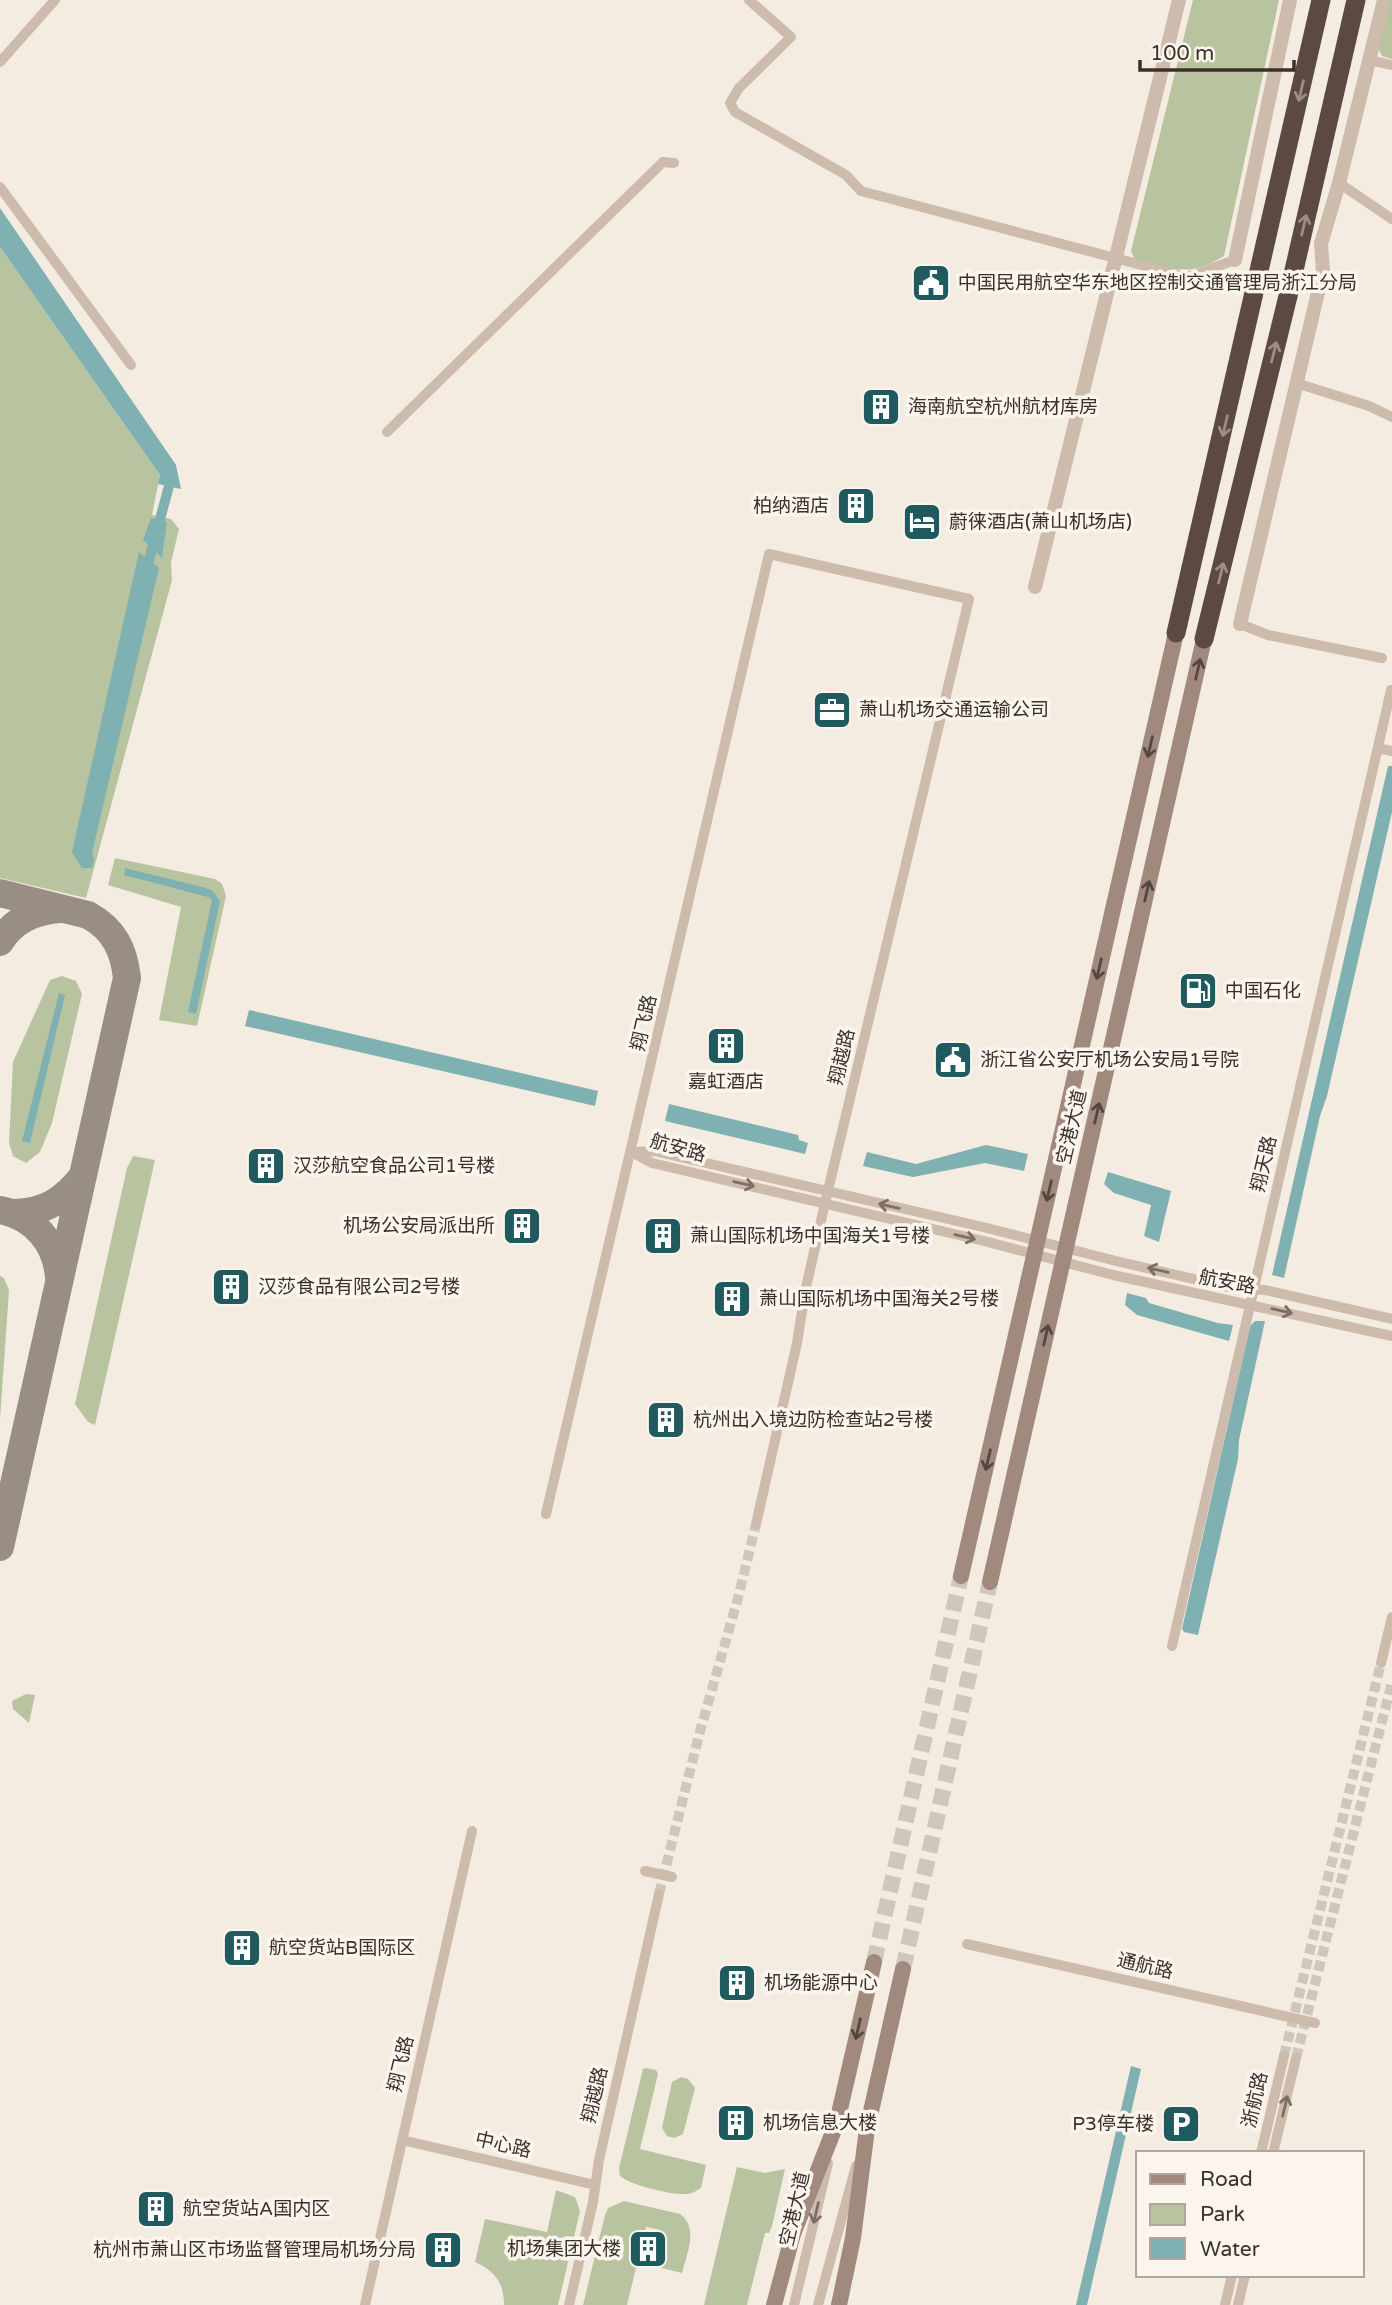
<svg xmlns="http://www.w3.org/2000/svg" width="1392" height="2305" font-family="'Varela Round','Noto Sans SC',sans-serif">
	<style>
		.green { fill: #b8c4a0 }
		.water { fill: #7fb0b2 }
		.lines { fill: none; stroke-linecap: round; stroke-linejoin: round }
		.canal { stroke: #7fb0b2; stroke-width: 10 }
		.taxiway { stroke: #988e86; stroke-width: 28 }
		.minor-tunnel { stroke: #cfc6bd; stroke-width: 10; stroke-dasharray: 10 5; stroke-linecap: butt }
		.secondary-tunnel { stroke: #cfc6bd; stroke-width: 16; stroke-dasharray: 16 8; stroke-linecap: butt }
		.minor { stroke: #cdbbac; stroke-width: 10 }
		.tertiary { stroke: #cdbbac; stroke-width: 14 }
		.secondary { stroke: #a18a7d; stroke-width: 16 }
		.motorway { stroke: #5c4a42; stroke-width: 19 }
		.oneway { stroke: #9c8e87 }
		.oneway2 { stroke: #544640 }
		.oneway3 { stroke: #7d6f65 }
		.labels { text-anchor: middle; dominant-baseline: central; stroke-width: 7; stroke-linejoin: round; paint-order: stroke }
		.poi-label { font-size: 19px; fill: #3b302b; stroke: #fbf5ee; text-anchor: start }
		.street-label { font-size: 19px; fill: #3b302b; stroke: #fbf5ee }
	</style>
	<rect width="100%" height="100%" fill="#f4ebe1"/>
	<path class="green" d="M1193,0H1279L1224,256C1187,278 1175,269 1135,259L1131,251Z
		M1388,0H1392V59L1382,56L1377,46Z
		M0,247L160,475L152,515L171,519L179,529L171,562L172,580L86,898L0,878Z
		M115,858L215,879L222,884L226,896L197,1026L159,1020L181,907L108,885Z
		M62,976L76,981L82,994L52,1123L40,1152L26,1163L13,1156L9,1143L13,1062L50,980Z
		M133,1156L155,1160L95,1425L88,1422L75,1404L127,1168Z
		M0,1276L4,1278L9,1290L0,1420Z
		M26,1694L35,1695L29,1723L13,1709L12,1701Z
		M646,2068L656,2070L658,2074L640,2149L706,2165L701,2188C696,2191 692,2194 685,2194C671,2195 630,2185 620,2176L619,2168L643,2069Z
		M681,2077L688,2079L695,2088L683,2134L674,2138L667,2136L662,2128L672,2082Z
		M737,2167L765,2173L785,2169L772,2226L769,2233H765L747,2305H704Z
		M556,2190L575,2197L580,2211L558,2305H504C504,2283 495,2271 475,2262L485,2219L547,2232Z
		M624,2201L680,2214C699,2228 687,2253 682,2273L653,2266L661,2230L646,2227L627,2305H583L605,2215L608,2208Z"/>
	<path class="water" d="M0,208L176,465L181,489L158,484L160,475L0,247Z
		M151,518L167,522L162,558L143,540Z
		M139,552L159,568L92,853L94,860L92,868H82L72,852Z
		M1388,766H1392V812L1327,1096L1320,1116L1284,1278L1272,1275Z
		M125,868L206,888L213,891L220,901L196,1014L188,1012L212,900L208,897L124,875Z
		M59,993L65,995L30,1143L22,1141Z
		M249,1010L598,1091L595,1106L245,1026Z
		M669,1104L798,1135L799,1140L808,1143L805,1154L665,1121Z
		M986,1145L1028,1154L1024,1171L985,1163L913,1177L863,1166L867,1152L916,1164Z
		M1108,1172L1171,1191L1159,1242L1144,1236L1151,1205L1114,1193L1104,1184Z
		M1127,1293L1146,1298L1149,1303L1218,1323L1233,1325L1229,1341L1137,1315L1125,1305Z
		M1255,1321H1265L1239,1440L1238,1459L1198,1635L1184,1632L1182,1629L1250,1326Z
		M1131,2066L1141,2069L1087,2305H1076Z"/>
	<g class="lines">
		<path class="canal" d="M146,571L169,486L167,475"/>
		<path class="taxiway" d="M0,893L88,915C114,929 124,950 127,978L0,1547
			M0,942C13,920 34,911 59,909
			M0,1210C34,1217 56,1242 59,1277
			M14,1213C46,1212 64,1200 83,1176"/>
		<path class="minor-tunnel" d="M659,1894L699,1735L738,1598L756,1524
			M1284,2056L1381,1663
			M1296,2058L1392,1682"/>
		<path class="secondary-tunnel" d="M874,1962L961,1576
			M903,1969L990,1582"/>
		<path class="minor" d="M749,0L791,37L739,88L730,103L735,112L846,175L861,191L1187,277L1235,260
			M1369,60L1392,65
			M0,62L55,0
			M1339,183L1392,219
			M0,187L131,365
			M1296,383L1369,406L1392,417
			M387,432L663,162L674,163
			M1240,624L1268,635L1382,658
			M1378,748L1392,751
			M632,1152L652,1163L984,1241L1113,1275L1392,1336
			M635,1152L654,1151L987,1228L1116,1261L1228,1287L1265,1290L1392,1319
			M546,1514L769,554L969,599L825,1203L805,1292L797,1343L756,1524
			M1172,1646L1391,690
			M1381,1663L1392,1617
			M645,1871L672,1877
			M967,1944L1315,2023
			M402,2140L595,2185
			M1261,2153L1284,2056
			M1273,2153L1296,2058
			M365,2305L472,1831
			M569,2305L593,2202L599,2160L659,1894
			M794,2305L828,2163
			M818,2305L856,2166
			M1225,2305L1232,2275
			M1238,2305L1245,2275"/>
		<path class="tertiary" d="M1235,260L1290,0
			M1035,587L1179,0
			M1240,624L1323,271L1321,244L1339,183L1384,0"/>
		<path class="secondary" d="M961,1576L1176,633
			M990,1582L1204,639
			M774,2305L793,2234L837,2122L874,1962
			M839,2305L853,2238L867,2129L903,1969"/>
		<path class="motorway" d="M1176,633L1321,0
			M1204,639L1289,292L1356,0"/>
	</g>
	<defs><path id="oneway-shaft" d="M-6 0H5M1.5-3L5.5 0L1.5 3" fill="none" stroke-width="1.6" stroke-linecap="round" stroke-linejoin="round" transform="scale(1.75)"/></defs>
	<g class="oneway">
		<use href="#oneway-shaft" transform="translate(1301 91) rotate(103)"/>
		<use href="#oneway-shaft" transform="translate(1304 225) rotate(-77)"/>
		<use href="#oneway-shaft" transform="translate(1274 352) rotate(-76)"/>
		<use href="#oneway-shaft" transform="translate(1225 426) rotate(103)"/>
		<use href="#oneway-shaft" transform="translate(1221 573) rotate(-76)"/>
	</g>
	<g class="oneway2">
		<use href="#oneway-shaft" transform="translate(1198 669) rotate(-77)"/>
		<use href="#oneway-shaft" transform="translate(1150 747) rotate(103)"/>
		<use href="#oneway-shaft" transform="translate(1147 891) rotate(-77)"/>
		<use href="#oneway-shaft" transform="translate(1099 969) rotate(103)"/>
		<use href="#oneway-shaft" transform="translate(1097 1113) rotate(-77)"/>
		<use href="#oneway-shaft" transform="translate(1049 1191) rotate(103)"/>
		<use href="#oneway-shaft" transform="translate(1046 1335) rotate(-77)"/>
		<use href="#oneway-shaft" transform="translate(988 1460) rotate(103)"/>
		<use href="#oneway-shaft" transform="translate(858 2029) rotate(103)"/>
	</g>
	<g class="oneway3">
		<use href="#oneway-shaft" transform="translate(744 1184) rotate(13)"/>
		<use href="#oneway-shaft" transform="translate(889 1206) rotate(-167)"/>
		<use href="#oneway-shaft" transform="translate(965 1237) rotate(13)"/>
		<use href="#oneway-shaft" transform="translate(1158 1270) rotate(-167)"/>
		<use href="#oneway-shaft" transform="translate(1282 1311) rotate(13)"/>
		<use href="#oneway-shaft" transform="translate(1285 2106) rotate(-77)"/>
		<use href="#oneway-shaft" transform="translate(816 2213) rotate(103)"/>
	</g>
	<defs>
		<g id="civic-square" transform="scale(2.0125)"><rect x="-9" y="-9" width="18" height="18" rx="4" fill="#1f5a5e" stroke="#fbf5ee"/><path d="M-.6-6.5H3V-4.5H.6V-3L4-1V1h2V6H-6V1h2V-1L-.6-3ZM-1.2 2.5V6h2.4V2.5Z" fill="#fff"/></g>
		<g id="building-square" transform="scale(2.0125)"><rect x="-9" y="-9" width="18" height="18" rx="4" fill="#1f5a5e" stroke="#fbf5ee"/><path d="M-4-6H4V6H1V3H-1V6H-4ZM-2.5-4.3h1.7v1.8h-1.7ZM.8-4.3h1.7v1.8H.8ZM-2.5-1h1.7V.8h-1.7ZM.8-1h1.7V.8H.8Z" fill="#fff"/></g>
		<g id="hotel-square" transform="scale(2.0125)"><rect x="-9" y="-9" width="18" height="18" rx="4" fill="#1f5a5e" stroke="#fbf5ee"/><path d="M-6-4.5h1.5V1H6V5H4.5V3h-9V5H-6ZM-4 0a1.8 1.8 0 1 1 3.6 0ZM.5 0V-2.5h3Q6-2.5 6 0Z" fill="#fff"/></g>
		<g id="office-square" transform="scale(2.0125)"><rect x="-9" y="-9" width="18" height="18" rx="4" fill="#1f5a5e" stroke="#fbf5ee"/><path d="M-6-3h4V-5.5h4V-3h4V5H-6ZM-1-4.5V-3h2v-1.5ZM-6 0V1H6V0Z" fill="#fff"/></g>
		<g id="fuel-square" transform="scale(2.0125)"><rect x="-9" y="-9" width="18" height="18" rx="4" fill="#1f5a5e" stroke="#fbf5ee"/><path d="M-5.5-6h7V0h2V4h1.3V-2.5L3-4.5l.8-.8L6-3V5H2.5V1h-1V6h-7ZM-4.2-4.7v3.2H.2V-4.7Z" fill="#fff"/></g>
		<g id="parking-square" transform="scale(2.0125)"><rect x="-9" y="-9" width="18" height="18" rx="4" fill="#1f5a5e" stroke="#fbf5ee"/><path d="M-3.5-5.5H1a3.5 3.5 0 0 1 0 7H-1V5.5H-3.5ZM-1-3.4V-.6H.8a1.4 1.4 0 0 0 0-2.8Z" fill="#fff"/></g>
	</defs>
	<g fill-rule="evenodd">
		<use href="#civic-square" x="931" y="283"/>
		<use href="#building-square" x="881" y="407"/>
		<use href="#building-square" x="856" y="506"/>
		<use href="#hotel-square" x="922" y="522"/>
		<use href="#office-square" x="832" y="710"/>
		<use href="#fuel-square" x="1198" y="991"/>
		<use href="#building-square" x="726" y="1046"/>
		<use href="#civic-square" x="953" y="1060"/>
		<use href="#building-square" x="266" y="1166"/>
		<use href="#building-square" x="522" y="1226"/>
		<use href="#building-square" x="663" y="1236"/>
		<use href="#building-square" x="231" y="1287"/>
		<use href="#building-square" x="732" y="1299"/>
		<use href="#building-square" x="666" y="1420"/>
		<use href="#building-square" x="242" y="1948"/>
		<use href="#building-square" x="737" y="1983"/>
		<use href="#building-square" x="736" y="2123"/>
		<use href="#parking-square" x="1181" y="2124"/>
		<use href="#building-square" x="156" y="2209"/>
		<use href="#building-square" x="648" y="2249"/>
		<use href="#building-square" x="443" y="2250"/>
	</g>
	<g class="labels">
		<g class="poi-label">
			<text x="958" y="283">中国民用航空华东地区控制交通管理局浙江分局</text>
			<text x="908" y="407">海南航空杭州航材库房</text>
			<text x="829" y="506" text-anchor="end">柏纳酒店</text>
			<text x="949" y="522">蔚徕酒店(萧山机场店)</text>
			<text x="859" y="710">萧山机场交通运输公司</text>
			<text x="1225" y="991">中国石化</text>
			<text x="980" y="1060">浙江省公安厅机场公安局1号院</text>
			<text x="726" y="1082" text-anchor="middle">嘉虹酒店</text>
			<text x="293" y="1166">汉莎航空食品公司1号楼</text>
			<text x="495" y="1226" text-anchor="end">机场公安局派出所</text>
			<text x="690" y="1236">萧山国际机场中国海关1号楼</text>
			<text x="258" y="1287">汉莎食品有限公司2号楼</text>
			<text x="759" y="1299">萧山国际机场中国海关2号楼</text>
			<text x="693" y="1420">杭州出入境边防检查站2号楼</text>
			<text x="269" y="1948">航空货站B国际区</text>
			<text x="764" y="1983">机场能源中心</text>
			<text x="763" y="2123">机场信息大楼</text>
			<text x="1154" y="2124" text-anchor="end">P3停车楼</text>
			<text x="183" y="2209">航空货站A国内区</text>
			<text x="621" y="2249" text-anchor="end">机场集团大楼</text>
			<text x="416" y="2250" text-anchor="end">杭州市萧山区市场监督管理局机场分局</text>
		</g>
		<g class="street-label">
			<text transform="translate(644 1023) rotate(-77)">翔飞路</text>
			<text transform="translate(842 1057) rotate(-77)">翔越路</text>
			<text transform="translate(1072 1127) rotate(-77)">空港大道</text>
			<text transform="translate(678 1148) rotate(16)">航安路</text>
			<text transform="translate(1264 1164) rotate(-77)">翔天路</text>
			<text transform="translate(1227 1282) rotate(11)">航安路</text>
			<text transform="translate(1145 1966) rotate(13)">通航路</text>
			<text transform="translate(401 2064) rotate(-77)">翔飞路</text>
			<text transform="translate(595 2095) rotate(-77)">翔越路</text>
			<text transform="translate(1255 2100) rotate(-77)">浙航路</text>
			<text transform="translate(503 2145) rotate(13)">中心路</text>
			<text transform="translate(795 2209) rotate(-77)">空港大道</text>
		</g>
	</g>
	<rect x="1136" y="2151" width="228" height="126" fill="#fbf5ee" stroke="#aea6a0" stroke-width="2"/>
	<rect x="1150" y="2174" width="35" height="10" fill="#a18a7d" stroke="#aea6a0" stroke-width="2"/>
	<text x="1200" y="2186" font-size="21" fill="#3b302b">Road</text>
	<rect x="1150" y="2204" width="35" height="21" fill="#b8c4a0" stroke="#aea6a0" stroke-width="2"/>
	<text x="1200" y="2221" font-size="21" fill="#3b302b">Park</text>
	<rect x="1150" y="2238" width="35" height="21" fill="#7fb0b2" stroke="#aea6a0" stroke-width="2"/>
	<text x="1200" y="2256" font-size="21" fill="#3b302b">Water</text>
	<path d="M1140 60v10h154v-10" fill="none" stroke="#3b302b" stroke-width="3.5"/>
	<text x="1150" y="60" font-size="21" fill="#3b302b" stroke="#fbf5ee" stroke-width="5" paint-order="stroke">100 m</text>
</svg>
